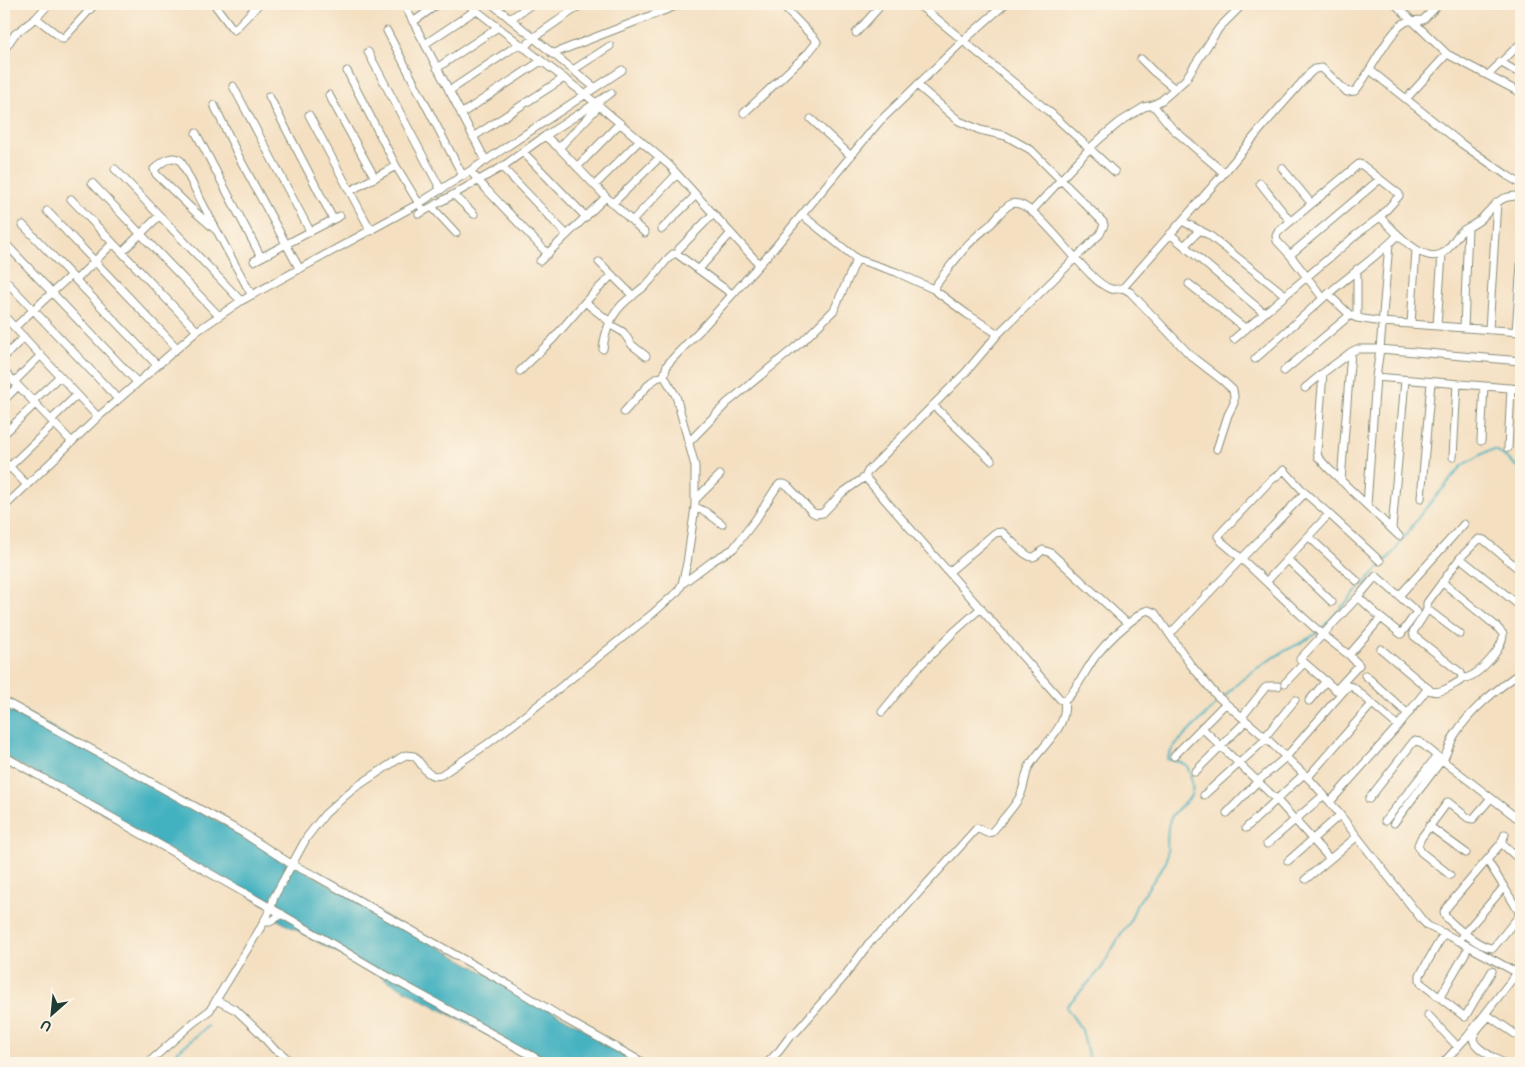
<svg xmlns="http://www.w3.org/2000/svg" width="1525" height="1067" font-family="'Balsamiq Sans',sans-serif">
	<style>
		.water { fill: #43b1c0; stroke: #31777a }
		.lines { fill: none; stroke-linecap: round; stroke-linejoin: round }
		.stream { stroke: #43b1c0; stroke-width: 2 }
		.minor-casing { stroke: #8a8e7a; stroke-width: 9 }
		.minor { stroke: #fff; stroke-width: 7 }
	</style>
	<rect width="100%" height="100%" fill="#fcf5e5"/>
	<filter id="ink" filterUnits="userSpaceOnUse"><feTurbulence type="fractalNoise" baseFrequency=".02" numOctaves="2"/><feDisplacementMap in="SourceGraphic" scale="10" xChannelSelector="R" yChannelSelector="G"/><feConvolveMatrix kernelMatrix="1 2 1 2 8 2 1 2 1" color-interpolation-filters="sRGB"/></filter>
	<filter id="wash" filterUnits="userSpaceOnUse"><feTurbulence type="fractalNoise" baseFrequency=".0096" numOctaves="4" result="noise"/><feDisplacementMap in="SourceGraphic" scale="20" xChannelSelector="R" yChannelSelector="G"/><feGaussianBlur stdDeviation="1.12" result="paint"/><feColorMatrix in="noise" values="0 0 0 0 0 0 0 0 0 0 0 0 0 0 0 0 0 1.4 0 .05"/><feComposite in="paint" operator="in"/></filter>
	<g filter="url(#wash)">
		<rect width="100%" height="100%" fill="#f4dfc1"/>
		<path class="water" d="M4,700L644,1063H538L276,919L271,908L4,756Z"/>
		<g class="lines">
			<path class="stream" d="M1321,629L1394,552L1420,515L1463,465L1488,451L1496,450L1521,469
				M1224,697C1240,679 1262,664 1283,652C1295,645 1307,641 1318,632
				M164,1063L208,1026
				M1090,1063L1082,1030L1066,1007L1101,969L1122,932L1129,924L1136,906L1166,862C1169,850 1165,831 1170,820C1178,801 1198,804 1191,779C1190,774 1189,768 1186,765C1181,761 1173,762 1167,759L1174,746L1220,701"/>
		</g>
	</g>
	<g filter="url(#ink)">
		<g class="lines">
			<g class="minor-casing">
				<path id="minor" d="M214,4L232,28L234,30L259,4
					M468,4L596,103L669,165L759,264
					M492,4L594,87
					M917,4L937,19L1053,115L1115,172
					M1395,4L1447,54L1521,93
					M1517,4L1521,9
					M407,10L486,161
					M36,18L63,39L95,4
					M510,19L532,4
					M413,22L438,4
					M387,31L463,176
					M856,33L882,4
					M425,44L476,10
					M524,48L533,38L582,4
					M4,50L15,34L36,18L49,4
					M368,52L441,190
					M552,54L681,4
					M1141,59L1153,71L1175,89
					M1500,62L1521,74
					M437,68L498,27
					M573,70L610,46
					M1370,70L1462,144L1508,176L1521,184
					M347,71L396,166L421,207
					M1488,75L1521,43
					M917,85L959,121L980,130L1006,136L1031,150L1103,222L1104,225L1100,234L998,334L966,372L868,471L865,477L1060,699L1064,701C1073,696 1087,668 1095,657C1109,639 1125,625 1143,612L1148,610L1155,613L1190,664L1216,695L1265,737L1312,782L1330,802L1423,921L1428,926L1459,941L1521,975
					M233,86L310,231
					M449,91L519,44
					M329,95L375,178
					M269,96L333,219
					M1407,98L1447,54
					M214,105L240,159L299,268
					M1153,105L1172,128L1224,173
					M744,113L809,52L817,42L815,39L781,4
					M461,114L541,61
					M309,115L371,231
					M811,119L851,156
					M196,133L261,257
					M545,136L559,148L606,197L645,233
					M473,137L564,78
					M559,148L599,106
					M523,152L586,217
					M502,167L567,235
					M577,167L620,123
					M1282,168L1311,203
					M115,169L241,301
					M470,171L487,190L548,254
					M92,183L219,316
					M1260,183L1290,221
					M595,185L640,140
					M350,191L396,166
					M454,195L474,214
					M71,199L197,331
					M613,203L660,157
					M432,207L456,233
					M47,211L177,348
					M1032,211L1090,148L1102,137L1120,122L1144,107L1153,105L1162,100L1185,80L1219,28L1243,4
					M419,214L502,167L545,136L611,93
					M802,215L857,259L896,272L933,289C943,275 953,262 964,249C972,239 982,232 992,223C998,216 1003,208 1011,204C1034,194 1086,283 1111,289C1115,290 1119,289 1123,288L1130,292L1191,356L1222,380L1233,390L1234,396V403L1228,415L1217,449
					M632,221L677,174
					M1182,221L1209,235L1285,295
					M23,225L157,365
					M662,229L696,195
					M216,230L193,210L156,174L154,169C162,163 171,153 181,161C203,206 227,250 251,294
					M1170,234L1264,313
					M4,242L137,382
					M1185,245L1200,230
					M679,249L713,214
					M122,252L159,216
					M1290,255L1380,179
					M254,261L340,216
					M540,261L606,197
					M599,262L633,296
					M701,267L731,233
					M4,279L118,399
					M76,280L113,243
					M1189,284L1246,329
					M1123,288L1224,173L1264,125L1310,73L1315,69L1322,68L1347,92L1355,91C1369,76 1390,27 1408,21C1413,20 1418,21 1423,20L1439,4
					M933,289L967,314L998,334
					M1328,294C1351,274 1377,257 1398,235
					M1323,298L1290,255L1277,241L1276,236L1278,232L1359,164L1362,165L1399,194V196L1380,217
					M585,302L612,275
					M4,316L98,417L197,331L241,301L418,204L473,169L622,70
					M1357,318V269
					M609,324L623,332L632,345L646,356
					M1411,324L1416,250
					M1437,326L1442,254
					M15,327L71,275
					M1464,328L1468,228
					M1489,330L1497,202
					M1516,332L1521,264
					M1234,339L1356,235L1380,217C1393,229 1423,266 1443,253C1451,248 1454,238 1461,232C1468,226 1476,225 1483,217C1497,203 1500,195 1521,196
					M603,349C605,330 612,313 626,301C633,295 641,290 648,283C657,274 663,262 673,254H677L732,294
					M4,357L24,337
					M1255,359L1328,294L1350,315L1357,318L1382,322L1521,332
					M4,371L72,442
					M520,371L553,339L585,302L610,322
					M1284,371L1350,315
					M1376,377L1521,389
					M14,382L41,355
					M1305,388L1323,373
					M4,400L18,386
					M33,401L60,376
					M933,405L991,460
					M624,412L651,382L657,378L664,376
					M51,420L77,395
					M4,434L35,404
					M1481,441L1484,386
					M689,442L727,403L804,340L834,310L857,259
					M1508,448L1511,388
					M1453,457L1457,384
					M4,461L27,485
					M4,472L54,424
					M1341,481L1351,352
					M1421,498L1431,382
					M695,500L720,475
					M1367,505L1376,377L1380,349L1389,244
					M4,507L98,417
					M695,507L706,512L722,524
					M1329,514L1305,493L1284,470L1269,482L1218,536L1222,542C1254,568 1282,599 1313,626C1324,636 1337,646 1349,655L1381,618L1358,597L1300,659L1336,690L1359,665L1349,655
					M1392,529L1405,380
					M1399,536L1328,468L1318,457L1317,451L1323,373L1351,352L1357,349H1380L1521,361
					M1309,537L1357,581
					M1460,558L1520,606
					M1287,559L1332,602
					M949,572L995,533L1002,532C1009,537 1025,558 1033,557C1037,556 1040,552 1043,550L1051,553L1127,623
					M1267,581L1329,514L1380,561
					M1442,582L1496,626L1503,634C1504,647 1484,668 1473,675C1470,677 1465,678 1462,679
					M682,584L714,560L733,549L756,519L776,488L780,484H784L788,486L812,512L816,514L823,513L842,493L865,477
					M1358,597L1376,576L1399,596
					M1381,618L1401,634L1417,612L1399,596L1464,524
					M1170,634L1242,558L1305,493
					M1460,634L1427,609V603L1460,558L1479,539L1484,540L1521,571
					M1381,649L1431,691C1441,694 1451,686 1460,681L1462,679L1461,673L1414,636L1413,632L1426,612L1427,609
					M1365,675L1408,714
					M1285,683L1304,663
					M4,701L196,807L243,833L291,864L314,875L411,930L509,985L563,1018L644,1063
					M1309,701L1326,681
					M882,712L917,669L955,631L981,608
					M1242,717L1265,688L1269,686H1278
					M1202,728L1277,800L1330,859
					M1265,737L1295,700
					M4,756L271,908L380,972L545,1063
					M1174,756L1225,704
					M1443,761C1447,752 1450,744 1454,736C1471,709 1496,690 1521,672
					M1195,772L1246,721
					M1308,777L1372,704
					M1204,795L1266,739
					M1369,799L1414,741L1420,742L1442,760
					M1330,802L1398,726L1428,688
					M1227,813L1258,781L1286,757L1348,686L1353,687L1398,726
					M1385,821L1437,756
					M1394,823L1442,760L1521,821
					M1429,826L1466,853
					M1246,828L1304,774
					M1505,834L1501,843L1521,861
					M1267,844L1324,795
					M1498,847L1448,906L1444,912L1445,916C1454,926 1480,948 1493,948L1519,916V912L1504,887
					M1288,861L1340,815
					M1450,875L1421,852L1418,845L1421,838L1448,802L1468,818L1473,819L1491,798
					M1306,879L1354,839
					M264,922H270L282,914
					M1444,933L1420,975V980L1422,984L1465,1017L1492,971
					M1462,936L1504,887L1487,860
					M1440,997L1466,952
					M216,1000L236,1010L258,1031L274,1049L281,1053L292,1063
					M1486,1014L1521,1038
					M1428,1015L1458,1047
					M1489,1016C1484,1022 1477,1028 1474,1035C1468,1046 1495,1058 1503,1063
					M148,1063L193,1023L210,1010L261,927L271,908L274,897L307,837L325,814L353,789L400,758L406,755L414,756C424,765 426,779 441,775L486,745L528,713L651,615L678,591L682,584L687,563L695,507V466L676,396L664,376L667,365L675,356L705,325L776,246L879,122L963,41L1005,4
					M767,1063L779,1051L791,1035L796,1032L803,1024L844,977L869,943L895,919L977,828L987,833L992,832C1001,821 1012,810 1019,798C1025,788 1024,775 1030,765C1042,745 1069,727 1064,701
					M1443,1063L1467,1037L1517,973"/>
			</g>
			<use href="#minor" class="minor"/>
		</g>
	</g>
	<rect width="1525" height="1067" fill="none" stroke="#fcf5e5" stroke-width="20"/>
	<g transform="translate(52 1014) rotate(207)" stroke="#fcf5e5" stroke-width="4" paint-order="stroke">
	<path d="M0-4L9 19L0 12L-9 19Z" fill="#1f3d34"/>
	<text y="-8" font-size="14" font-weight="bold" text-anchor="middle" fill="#1f3d34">U</text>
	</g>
</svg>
